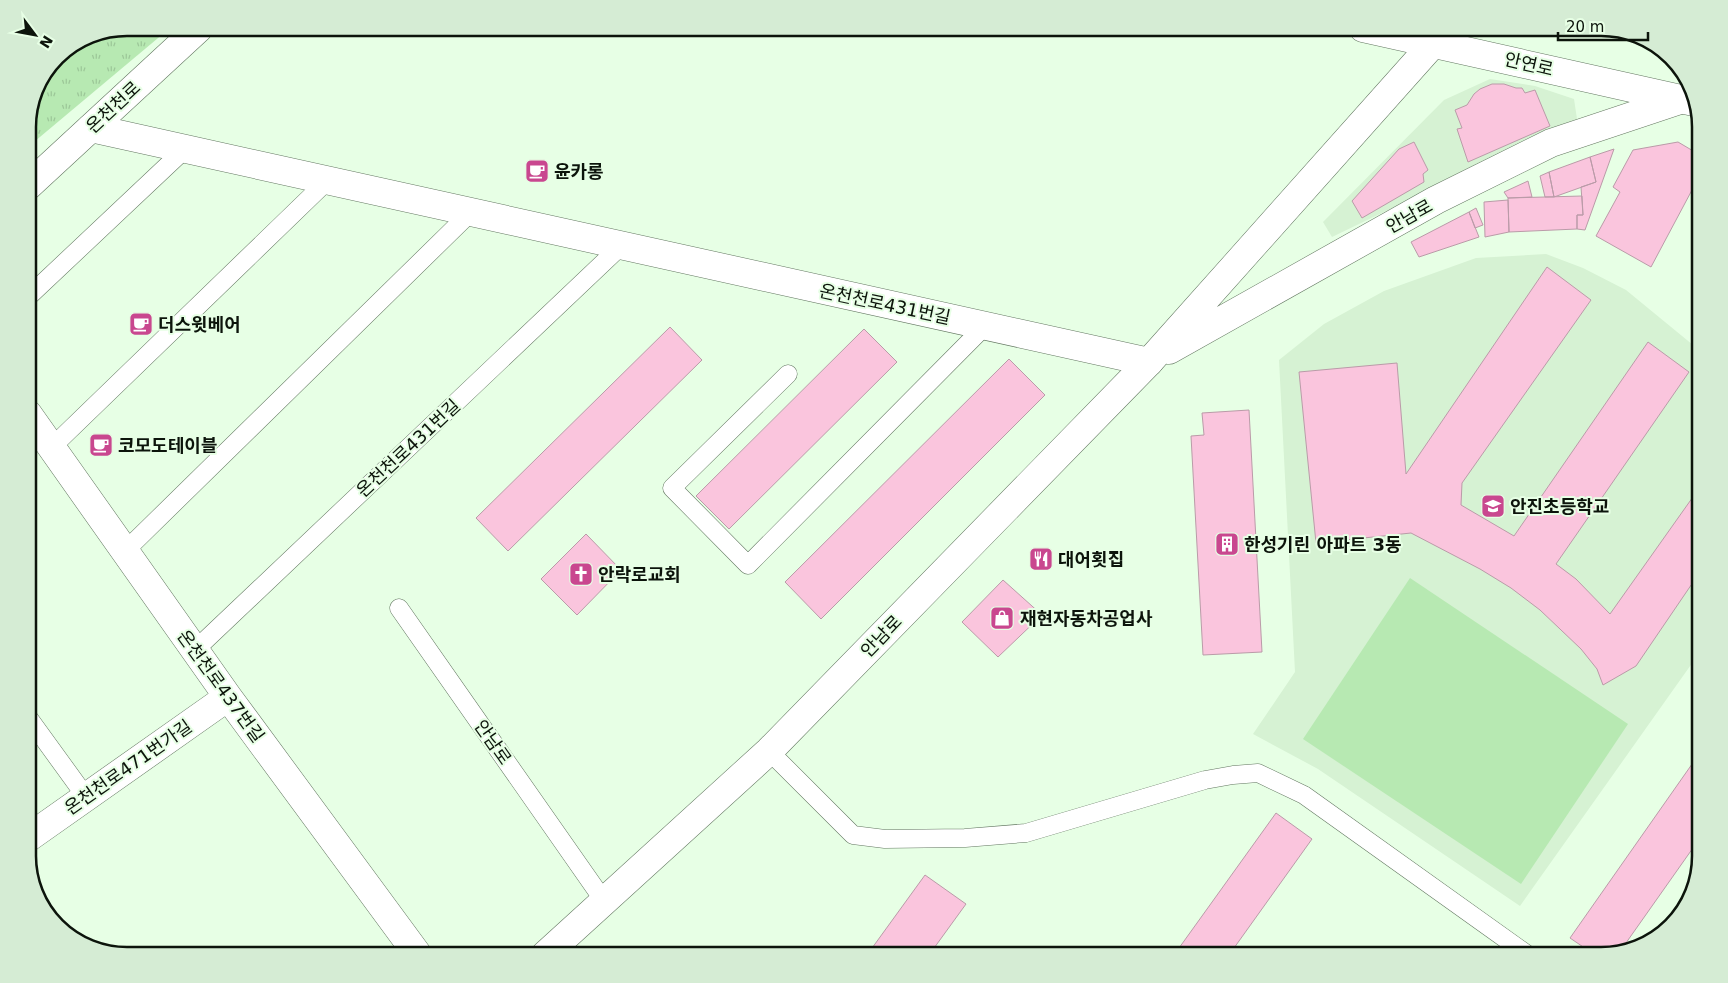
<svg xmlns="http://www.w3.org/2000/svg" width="1728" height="983" font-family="'DejaVu Sans','Noto Sans KR',sans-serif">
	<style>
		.built { fill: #d6f2d3 }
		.park { fill: url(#park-tufts) }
		.pitch { fill: #b7e9b2 }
		.building { fill: #fac5dd; stroke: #ba9ba8 }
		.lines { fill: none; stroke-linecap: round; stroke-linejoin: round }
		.service-casing { stroke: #637761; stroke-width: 19 }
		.minor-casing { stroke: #637761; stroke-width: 29 }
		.tertiary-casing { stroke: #637761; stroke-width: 29 }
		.secondary-casing { stroke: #637761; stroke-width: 29 }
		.path { stroke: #859683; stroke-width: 3; stroke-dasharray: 2.5 4; stroke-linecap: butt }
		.service { stroke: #fff; stroke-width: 18 }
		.minor { stroke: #fff; stroke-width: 28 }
		.tertiary { stroke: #fff; stroke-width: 28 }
		.secondary { stroke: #fff; stroke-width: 28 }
		.labels { text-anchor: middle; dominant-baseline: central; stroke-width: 4; stroke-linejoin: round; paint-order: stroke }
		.street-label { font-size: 18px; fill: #0c140b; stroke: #e7ffe5 }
		.poi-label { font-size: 18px; font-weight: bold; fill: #0c140b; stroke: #e7ffe5; text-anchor: start }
		.rim { fill: none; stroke: #0c140b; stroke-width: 2.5 }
	</style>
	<defs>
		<pattern id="park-tufts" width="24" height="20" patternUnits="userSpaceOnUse" patternTransform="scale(1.25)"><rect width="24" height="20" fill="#b7e9b2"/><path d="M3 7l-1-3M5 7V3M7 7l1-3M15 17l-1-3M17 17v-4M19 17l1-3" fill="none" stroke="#9cc798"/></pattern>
	</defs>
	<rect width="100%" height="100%" fill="#e7ffe5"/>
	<path class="built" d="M1490,79L1535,86L1574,99L1577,119L1332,237L1323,222L1444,100Z
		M1546,254L1583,268L1626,290L1693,345L1700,353V652L1520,906L1318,769L1253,734L1295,672L1279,360L1324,324L1384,291L1476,258Z"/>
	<path class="park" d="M127,28H170L28,147V121L38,83L57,57L89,35Z"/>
	<path class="pitch" d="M1410,578L1628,724L1521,884L1303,739Z"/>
	<path class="building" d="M1492,84H1504L1516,88H1522L1525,93L1535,90L1550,126L1468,162L1457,129L1462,128L1455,110L1467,105L1474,94L1480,89Z
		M1414,142L1428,170L1423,174L1424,182L1362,218L1352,201L1399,149Z
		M1678,142L1700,155V175L1651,267L1596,236L1620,192L1613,187L1633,150Z
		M1614,149L1585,230L1577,229V215H1583L1581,187L1596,182L1590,157Z
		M1590,157L1596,182L1554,197L1549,172Z
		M1549,172L1554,197H1545L1540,176Z
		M1528,181L1532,197L1508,198L1504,192Z
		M1582,196L1583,215H1577V229L1509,232L1508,198Z
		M1508,200L1509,232L1485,237L1484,202Z
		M1476,208L1483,225L1475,228L1469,212Z
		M1469,212L1479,237L1419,257L1411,242Z
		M1547,267L1591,300L1462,483L1461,505L1514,536L1648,342L1689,372L1556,564L1576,579L1610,614L1700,487V572L1636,666L1603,685L1597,669L1581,649L1540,610L1511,588L1480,569L1411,533L1316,543L1299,372L1397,363L1406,474Z
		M670,327L702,360L508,551L476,518Z
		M864,329L897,362L729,529L696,496Z
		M1009,359L1045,395L821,619L785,582Z
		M1249,410L1262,652L1203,655L1191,436L1204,435L1202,413Z
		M586,534L621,570L577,615L541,579Z
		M1003,580L1042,615L998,657L962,622Z
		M1697,757L1700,760V838L1621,950L1601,955H1595L1570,938Z
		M1276,813L1312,839L1229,955H1174Z
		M925,875L966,904L929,955H867Z"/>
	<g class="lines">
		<g class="service-casing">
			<path id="service" d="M28,297L185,149
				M788,374L672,488L748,565L985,326
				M52,447L327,181
				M125,551L471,212
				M399,608L604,901
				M195,650L622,245
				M28,717L86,797
				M769,751L853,835L885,839L965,838L1026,833L1205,780L1233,775L1258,773L1304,795L1528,955"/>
		</g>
		<g class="minor-casing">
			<path id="minor" d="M91,128L1149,362
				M28,414L228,697L418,955
				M28,838L228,697"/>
		</g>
		<g class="tertiary-casing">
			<path id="tertiary" d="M28,186L199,28
				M1169,350L1436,200L1551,143L1683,99
				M545,955L769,751L1149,362L1447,28"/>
		</g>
		<g class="secondary-casing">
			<path id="secondary" d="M1363,28L1694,102"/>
		</g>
		<path class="path" d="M48,69L69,48"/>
		<use href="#service" class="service"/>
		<use href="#minor" class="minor"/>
		<use href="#tertiary" class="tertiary"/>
		<use href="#secondary" class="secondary"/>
	</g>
	<defs>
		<g id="cafe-square" transform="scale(1.25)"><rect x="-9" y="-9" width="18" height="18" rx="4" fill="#c9478f" stroke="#e7ffe5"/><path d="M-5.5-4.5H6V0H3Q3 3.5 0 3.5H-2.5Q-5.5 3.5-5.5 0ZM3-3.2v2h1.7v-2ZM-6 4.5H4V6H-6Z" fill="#fff"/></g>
		<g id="school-square" transform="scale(1.25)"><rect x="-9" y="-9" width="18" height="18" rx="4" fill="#c9478f" stroke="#e7ffe5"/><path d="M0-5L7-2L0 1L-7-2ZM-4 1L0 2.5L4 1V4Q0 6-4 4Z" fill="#fff"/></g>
		<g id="building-square" transform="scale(1.25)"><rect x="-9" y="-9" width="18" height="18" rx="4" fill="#c9478f" stroke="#e7ffe5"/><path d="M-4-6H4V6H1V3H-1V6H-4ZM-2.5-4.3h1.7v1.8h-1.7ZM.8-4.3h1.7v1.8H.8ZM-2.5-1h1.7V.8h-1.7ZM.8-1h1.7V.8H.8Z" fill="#fff"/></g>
		<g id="restaurant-square" transform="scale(1.25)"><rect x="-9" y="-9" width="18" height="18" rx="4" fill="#c9478f" stroke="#e7ffe5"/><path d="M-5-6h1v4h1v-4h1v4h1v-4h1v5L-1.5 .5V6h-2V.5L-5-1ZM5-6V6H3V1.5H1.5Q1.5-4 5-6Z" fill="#fff"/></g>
		<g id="church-square" transform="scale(1.25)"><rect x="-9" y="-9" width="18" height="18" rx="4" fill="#c9478f" stroke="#e7ffe5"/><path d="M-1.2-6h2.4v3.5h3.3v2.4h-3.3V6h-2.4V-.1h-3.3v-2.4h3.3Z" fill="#fff"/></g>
		<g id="shop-square" transform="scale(1.25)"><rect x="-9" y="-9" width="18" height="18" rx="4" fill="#c9478f" stroke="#e7ffe5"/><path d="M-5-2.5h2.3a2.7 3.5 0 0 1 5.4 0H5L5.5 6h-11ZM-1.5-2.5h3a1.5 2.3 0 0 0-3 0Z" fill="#fff"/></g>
	</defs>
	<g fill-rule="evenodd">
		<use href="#cafe-square" x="537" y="171"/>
		<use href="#cafe-square" x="141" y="324"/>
		<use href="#cafe-square" x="101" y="445"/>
		<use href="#school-square" x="1493" y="506"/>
		<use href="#building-square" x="1227" y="544"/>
		<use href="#restaurant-square" x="1041" y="559"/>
		<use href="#church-square" x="581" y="574"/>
		<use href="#shop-square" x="1002" y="618"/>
	</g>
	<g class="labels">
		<g class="street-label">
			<text transform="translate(1529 64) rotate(13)">안연로</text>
			<text transform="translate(113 107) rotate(-43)">온천천로</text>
			<text transform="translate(1409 216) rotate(-29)">안남로</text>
			<text transform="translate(885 304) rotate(12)">온천천로431번길</text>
			<text transform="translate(408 448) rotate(-43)">온천천로431번길</text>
			<text transform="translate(881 636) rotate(-46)">안남로</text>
			<text transform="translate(221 686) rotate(54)">온천천로437번길</text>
			<text transform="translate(493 742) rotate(55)">안남로</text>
			<text transform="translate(128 767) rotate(-35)">온천천로471번가길</text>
		</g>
		<g class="poi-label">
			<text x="554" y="171">윤카롱</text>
			<text x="158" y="324">더스윗베어</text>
			<text x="118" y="445">코모도테이블</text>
			<text x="1510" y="506">안진초등학교</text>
			<text x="1244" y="544">한성기린 아파트 3동</text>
			<text x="1058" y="559">대어횟집</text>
			<text x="598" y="574">안락로교회</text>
			<text x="1020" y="618">재현자동차공업사</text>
		</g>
	</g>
	<path d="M0 0H1728V983H0ZM127 36H1601A91 91 0 0 1 1692 127V856A91 91 0 0 1 1601 947H127A91 91 0 0 1 36 856V127A91 91 0 0 1 127 36Z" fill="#d5ecd4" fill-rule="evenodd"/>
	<path class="rim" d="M127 36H1601A91 91 0 0 1 1692 127V856A91 91 0 0 1 1601 947H127A91 91 0 0 1 36 856V127A91 91 0 0 1 127 36Z"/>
	<g transform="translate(35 35) rotate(122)" stroke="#e7ffe5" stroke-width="4" paint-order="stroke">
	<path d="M0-4L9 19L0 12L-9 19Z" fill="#0c140b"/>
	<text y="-8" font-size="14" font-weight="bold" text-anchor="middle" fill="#0c140b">N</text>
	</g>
	<path d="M1558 32v8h90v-8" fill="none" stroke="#0c140b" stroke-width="2.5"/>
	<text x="1566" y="32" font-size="15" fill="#0c140b" stroke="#e7ffe5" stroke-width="4" paint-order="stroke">20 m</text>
</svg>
